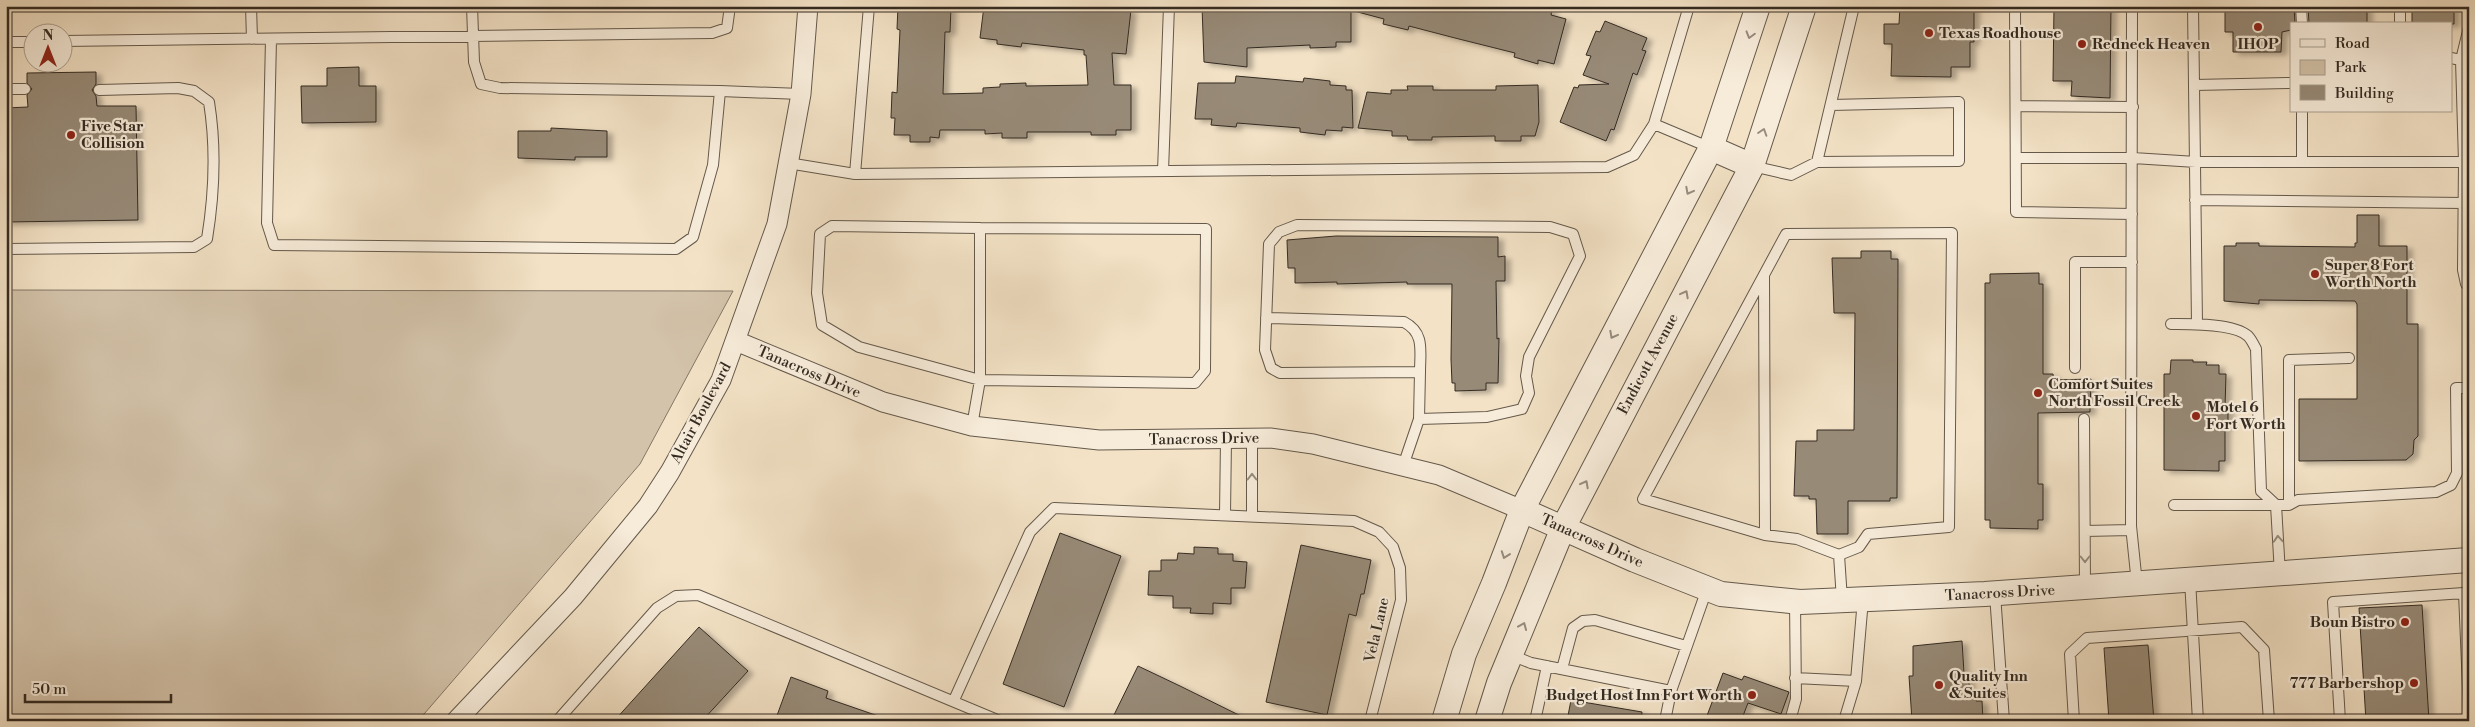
<svg xmlns="http://www.w3.org/2000/svg" width="2475" height="727" font-family="'Libre Bodoni',serif">
	<style>
		.green { fill: #d3c3aa; stroke: #847766 }
		.building { fill: #978a77; stroke: #342b22; filter: url(#shadow) }
		.lines { fill: none; stroke-linecap: round; stroke-linejoin: round }
		.service-casing { stroke: #64594b; stroke-width: 12 }
		.minor-casing { stroke: #64594b; stroke-width: 21 }
		.tertiary-casing { stroke: #64594b; stroke-width: 26 }
		.service { stroke: #f7ecda; stroke-width: 10 }
		.minor { stroke: #f7ecda; stroke-width: 19 }
		.tertiary { stroke: #f7ecda; stroke-width: 24 }
		.oneway { stroke: #968c7e }
		.poi-dot { fill: #8f2418; stroke: #f7ecda; stroke-width: 2 }
		.labels { text-anchor: middle; dominant-baseline: central; stroke-width: 4.5; stroke-linejoin: round; paint-order: stroke }
		.poi-label { font-size: 15px; font-weight: bold; fill: #342b22; stroke: #f7ecda; text-anchor: start }
		.street-label { font-size: 15px; fill: #342b22; stroke: #f7ecda }
	</style>
	<defs>
		<filter id="shadow"><feDropShadow dx="5.5" dy="3" stdDeviation="2.5" flood-color="#0004"/></filter>
	</defs>
	<rect width="100%" height="100%" fill="#f3e2c6"/>
	<filter id="stains"><feTurbulence type="fractalNoise" baseFrequency=".004" numOctaves="4"/><feColorMatrix values="0 0 0 0 .2 0 0 0 0 .09 0 0 0 0 .02 0 0 0 .5 -.17"/></filter>
	<radialGradient id="worn" r=".72"><stop offset=".6" stop-color="#630" stop-opacity="0"/><stop offset="1" stop-color="#630" stop-opacity=".3"/></radialGradient>
	<path class="green" d="M6,290L733,291L640,464L418,721H6Z"/>
	<path class="building" d="M898,6L951,7L950,32H945L943,94L983,93V88L1000,87V84L1026,83V86L1088,85L1086,55H1084V50L1022,43L1021,47L997,44V40L980,38L984,6H1115L1131,10L1126,54L1112,53L1114,85H1131V130H1116V135H1091V132H1027V138H1002V133L985,134V130H940L939,138L930,137V142H910V135H894L895,118H891L892,92L897,93L900,30L897,29Z
		M1202,6H1351V42H1336V47L1310,48V45L1247,48V67L1204,62Z
		M1355,6H1536L1552,10L1551,15L1566,19L1554,64L1538,60V64L1514,57L1515,53L1455,38L1409,26L1408,30L1383,24L1384,19L1354,11Z
		M1900,6H1974V42H1970V67H1951V77L1891,76L1892,44H1884V24H1899Z
		M2054,6H2111L2110,98L2071,96L2072,81H2053Z
		M2225,6H2294L2295,24H2291V30L2282,32L2281,52H2233V32H2225Z
		M2308,6H2367V24H2309Z
		M2412,6H2454V24H2412Z
		M1605,21L1647,38L1642,50L1646,51L1637,75L1633,73L1614,130L1611,129L1606,141L1560,122L1574,87L1578,88L1579,85L1609,84L1583,75L1591,56L1586,55L1596,31L1600,32Z
		M359,67V86H376V122L302,123L301,86H327V68Z
		M96,72V84L92,90L96,96L97,106H136L138,220L6,222V108L28,107L27,95L32,89L27,83V73Z
		M1236,76L1303,82L1304,78L1330,81V85L1346,86V90H1352L1353,128L1342,127V131L1326,130L1325,135L1300,132V128L1237,123L1236,127L1211,125L1212,119H1195L1198,83H1235Z
		M1538,85L1539,122L1535,136H1521V141H1495V136L1432,137V140H1408L1407,136H1392V131L1358,128L1367,92L1391,94V90H1408L1407,86H1433V90H1496V86Z
		M551,128L607,131V157H575V160L518,158V131H551Z
		M2357,215H2379V246H2407V324H2418V436L2414,440L2413,454L2406,460L2299,461V399H2357V304L2355,301L2259,300V304L2224,301V246H2236V243H2259V246L2355,247V243H2357Z
		M1336,236L1498,237V257L1505,256V281H1496L1497,339L1499,338L1498,383H1486V390L1455,391V383H1452L1451,359L1452,284H1407V282L1337,284V282L1295,283V268H1288L1287,240Z
		M1861,251H1891V259H1898L1897,498H1890V501H1848V534H1817L1816,499H1809V496H1794L1796,441H1817V430H1854L1855,313H1834L1832,258H1861Z
		M2039,273V284H2043V374H2053L2054,380L2091,379L2090,412L2038,413V484H2043V520H2038V529L1990,528V520H1985V283H1990V274Z
		M2171,360H2193V362H2207L2206,365H2219V374H2226L2225,407H2228V426H2225V461H2219V471L2164,470V374H2170Z
		M1060,533L1121,556L1064,707L1003,684Z
		M1301,545L1371,560L1364,594H1361L1356,616L1349,614L1327,715L1266,702Z
		M1194,547L1218,548V554H1233V561L1247,562L1245,588H1231V604L1213,603V614L1190,613L1191,608H1173V596L1148,595L1149,571H1161V560H1177L1178,553L1194,554Z
		M2422,605L2429,721H2366L2359,608Z
		M699,627L748,671L702,721H614Z
		M1962,641L1964,673H1968L1970,695L1976,694V701H1982L1983,721H1912L1909,676H1913V646Z
		M2148,645L2154,721H2109L2104,648Z
		M1138,666L1180,686L1251,721H1111Z
		M1723,673L1742,680L1744,676L1789,692L1781,714L1748,703L1741,721H1705Z
		M791,677L828,691L826,698L884,718V721H775Z
		M1571,700L1642,712L1641,721H1567Z"/>
	<g class="lines">
		<g class="service-casing">
			<path id="service" d="M251,6L252,39
				M472,6L474,62L481,84L500,88L720,91
				M2015,6L2016,212L2132,214
				M2132,6L2131,526L2137,584
				M2193,6L2197,324
				M2301,6L2302,24
				M2400,6V24
				M271,39L267,223L274,245L676,249L693,237L713,165L720,91L801,94
				M62,41L712,33L727,28L730,6
				M6,42H32
				M2461,60L2469,27
				M2194,85L2291,83
				M6,89H25
				M2016,106L2133,107
				M1654,124L1689,6
				M2016,158H2133L2196,162H2464L2461,60L2451,58
				M1817,162L1959,161V102L1831,105
				M2302,162V111
				M2469,162H2464L2463,270L2466,284L2469,285
				M788,163L855,174L869,6
				M1752,166L1791,175L1817,162L1854,6
				M1163,171L1169,6
				M855,174L1607,167L1634,155L1654,124L1711,148
				M2195,200L2464,203
				M6,249L194,247L207,239C214,196 216,146 209,102L194,91L178,88L99,90
				M1764,276L1765,535
				M1266,318L1404,322C1425,333 1420,351 1420,372
				M2171,324C2189,324 2234,323 2248,336C2251,339 2254,345 2256,349L2261,491L2276,505L2280,574
				M2075,368V262H2132
				M2084,419L2085,587
				M972,426L980,380V228L1206,229L1205,371L1195,383L980,380L859,347L822,325L817,293L820,234L832,226L980,228
				M1252,439V516
				M1403,466L1419,419L1420,372L1280,373L1271,368L1265,350L1269,244L1279,232L1297,225L1550,227L1573,234L1580,256L1529,357L1526,376L1529,393L1522,409L1487,417L1419,419
				M2174,505H2289L2298,500L2436,492L2451,485L2457,473L2456,388H2469
				M2289,505V360L2349,358
				M1225,515L1226,439
				M2085,531L2131,530
				M1839,555L1859,547L1868,534L1949,527L1952,233L1786,234L1643,499L1765,535L1797,539L1839,555L1842,600
				M2190,580L2198,721
				M1995,594L2004,721
				M1511,655L1531,663L1671,691
				M1562,669L1573,628L1583,621L1595,620L1686,646
				M1795,678L1856,681
				M954,700L1030,532L1054,508L1354,521L1379,532L1393,547L1400,568L1401,600L1370,721
				M557,721L657,608L676,596L698,595L1000,721
				M1535,721L1547,666
				M1665,721L1671,691L1707,589
				M1790,721L1796,699L1795,601
				M1844,721L1856,681L1863,599
				M2074,721L2070,654L2087,638L2242,627L2264,650L2269,721
				M2340,721L2333,602L2464,593L2469,712"/>
		</g>
		<g class="minor-casing">
			<path id="minor" d="M736,341L883,402L972,426L1099,440L1270,438L1313,444L1439,475L1522,510
				M456,721L573,597L648,506L670,472L721,380L777,224L801,94L808,6"/>
		</g>
		<g class="tertiary-casing">
			<path id="tertiary" d="M1711,148L1752,166
				M1522,510L1635,560L1721,594L1800,602L1985,594L2469,560
				M1444,721L1464,654L1494,583L1522,510L1711,148L1758,6
				M1487,721L1499,683L1563,528L1752,166L1804,6"/>
		</g>
		<use href="#service" class="service"/>
		<use href="#minor" class="minor"/>
		<use href="#tertiary" class="tertiary"/>
	</g>
	<defs><path id="oneway-chevron" d="M-2-3.5L2.5 0L-2 3.5" fill="none" stroke-width="1.6" stroke-linecap="round" stroke-linejoin="round" transform="scale(1.25)"/></defs>
	<g class="oneway">
		<use href="#oneway-chevron" transform="translate(1750 35) rotate(106)"/>
		<use href="#oneway-chevron" transform="translate(1763 132) rotate(-72)"/>
		<use href="#oneway-chevron" transform="translate(1689 191) rotate(118)"/>
		<use href="#oneway-chevron" transform="translate(1685 294) rotate(-62)"/>
		<use href="#oneway-chevron" transform="translate(1613 335) rotate(118)"/>
		<use href="#oneway-chevron" transform="translate(1252 477) rotate(-90)"/>
		<use href="#oneway-chevron" transform="translate(1585 484) rotate(-62)"/>
		<use href="#oneway-chevron" transform="translate(2278 539) rotate(-94)"/>
		<use href="#oneway-chevron" transform="translate(1505 555) rotate(110)"/>
		<use href="#oneway-chevron" transform="translate(2085 559) rotate(90)"/>
		<use href="#oneway-chevron" transform="translate(1523 626) rotate(-67)"/>
	</g>
	<g class="poi-dot">
		<circle cx="2258" cy="27" r="5"/>
		<circle cx="1929" cy="33" r="5"/>
		<circle cx="2082" cy="44" r="5"/>
		<circle cx="71" cy="135" r="5"/>
		<circle cx="2315" cy="274" r="5"/>
		<circle cx="2038" cy="393" r="5"/>
		<circle cx="2196" cy="416" r="5"/>
		<circle cx="2405" cy="622" r="5"/>
		<circle cx="2414" cy="683" r="5"/>
		<circle cx="1939" cy="685" r="5"/>
		<circle cx="1752" cy="695" r="5"/>
	</g>
	<g class="labels">
		<g class="poi-label">
			<text x="1939" y="33">Texas Roadhouse</text>
			<text x="2092" y="44">Redneck Heaven</text>
			<text x="2258" y="44" text-anchor="middle">IHOP</text>
			<text x="81" y="126">Five Star<tspan x="81" dy="17">Collision</tspan></text>
			<text x="2325" y="265">Super 8 Fort<tspan x="2325" dy="17">Worth North</tspan></text>
			<text x="2048" y="384">Comfort Suites<tspan x="2048" dy="17">North Fossil Creek</tspan></text>
			<text x="2206" y="407">Motel 6<tspan x="2206" dy="17">Fort Worth</tspan></text>
			<text x="2395" y="622" text-anchor="end">Boun Bistro</text>
			<text x="1949" y="676">Quality Inn<tspan x="1949" dy="17">&amp; Suites</tspan></text>
			<text x="2404" y="683" text-anchor="end">777 Barbershop</text>
			<text x="1742" y="695" text-anchor="end">Budget Host Inn Fort Worth</text>
		</g>
		<g class="street-label">
			<text transform="translate(1648 364) rotate(-62)">Endicott Avenue</text>
			<text transform="translate(809 372) rotate(23)">Tanacross Drive</text>
			<text transform="translate(701 413) rotate(-62)">Altair Boulevard</text>
			<text transform="translate(1204 439) rotate(-1)">Tanacross Drive</text>
			<text transform="translate(1592 541) rotate(24)">Tanacross Drive</text>
			<text transform="translate(2000 593) rotate(-3)">Tanacross Drive</text>
			<text transform="translate(1377 630) rotate(-77)">Vela Lane</text>
		</g>
	</g>
	<rect width="2475" height="727" fill="none" stroke="#f3e2c6" stroke-width="25"/>
	<rect x="8" y="8" width="2460" height="712" fill="none" stroke="#342b22" stroke-width="2.5"/>
	<rect x="12" y="12" width="2450" height="702" fill="none" stroke="#342b22"/>
	<rect x="2290" y="22" width="162" height="90" fill="#f7ecda" stroke="#a99f90"/>
	<rect x="2300" y="39" width="25" height="8" fill="#f7ecda" stroke="#a99f90"/>
	<text x="2335" y="48" font-size="15" fill="#342b22">Road</text>
	<rect x="2300" y="60" width="25" height="15" fill="#d3c3aa" stroke="#a99f90"/>
	<text x="2335" y="72" font-size="15" fill="#342b22">Park</text>
	<rect x="2300" y="85" width="25" height="15" fill="#978a77" stroke="#a99f90"/>
	<text x="2335" y="98" font-size="15" fill="#342b22">Building</text>
	<g transform="translate(48 48)"><circle r="24" fill="#f7ecda" stroke="#a99f90"/>
	<path d="M0-4L9 19L0 12L-9 19Z" fill="#8f2418"/>
	<text y="-8" font-size="14" font-weight="bold" text-anchor="middle" fill="#342b22">N</text>
	</g>
	<path d="M25 694v8h146v-8" fill="none" stroke="#342b22" stroke-width="2.5"/>
	<text x="32" y="694" font-size="15" fill="#342b22" stroke="#f7ecda" stroke-width="4" paint-order="stroke">50 m</text>
	<rect width="100%" height="100%" filter="url(#stains)"/>
	<rect width="100%" height="100%" fill="url(#worn)"/>
</svg>
